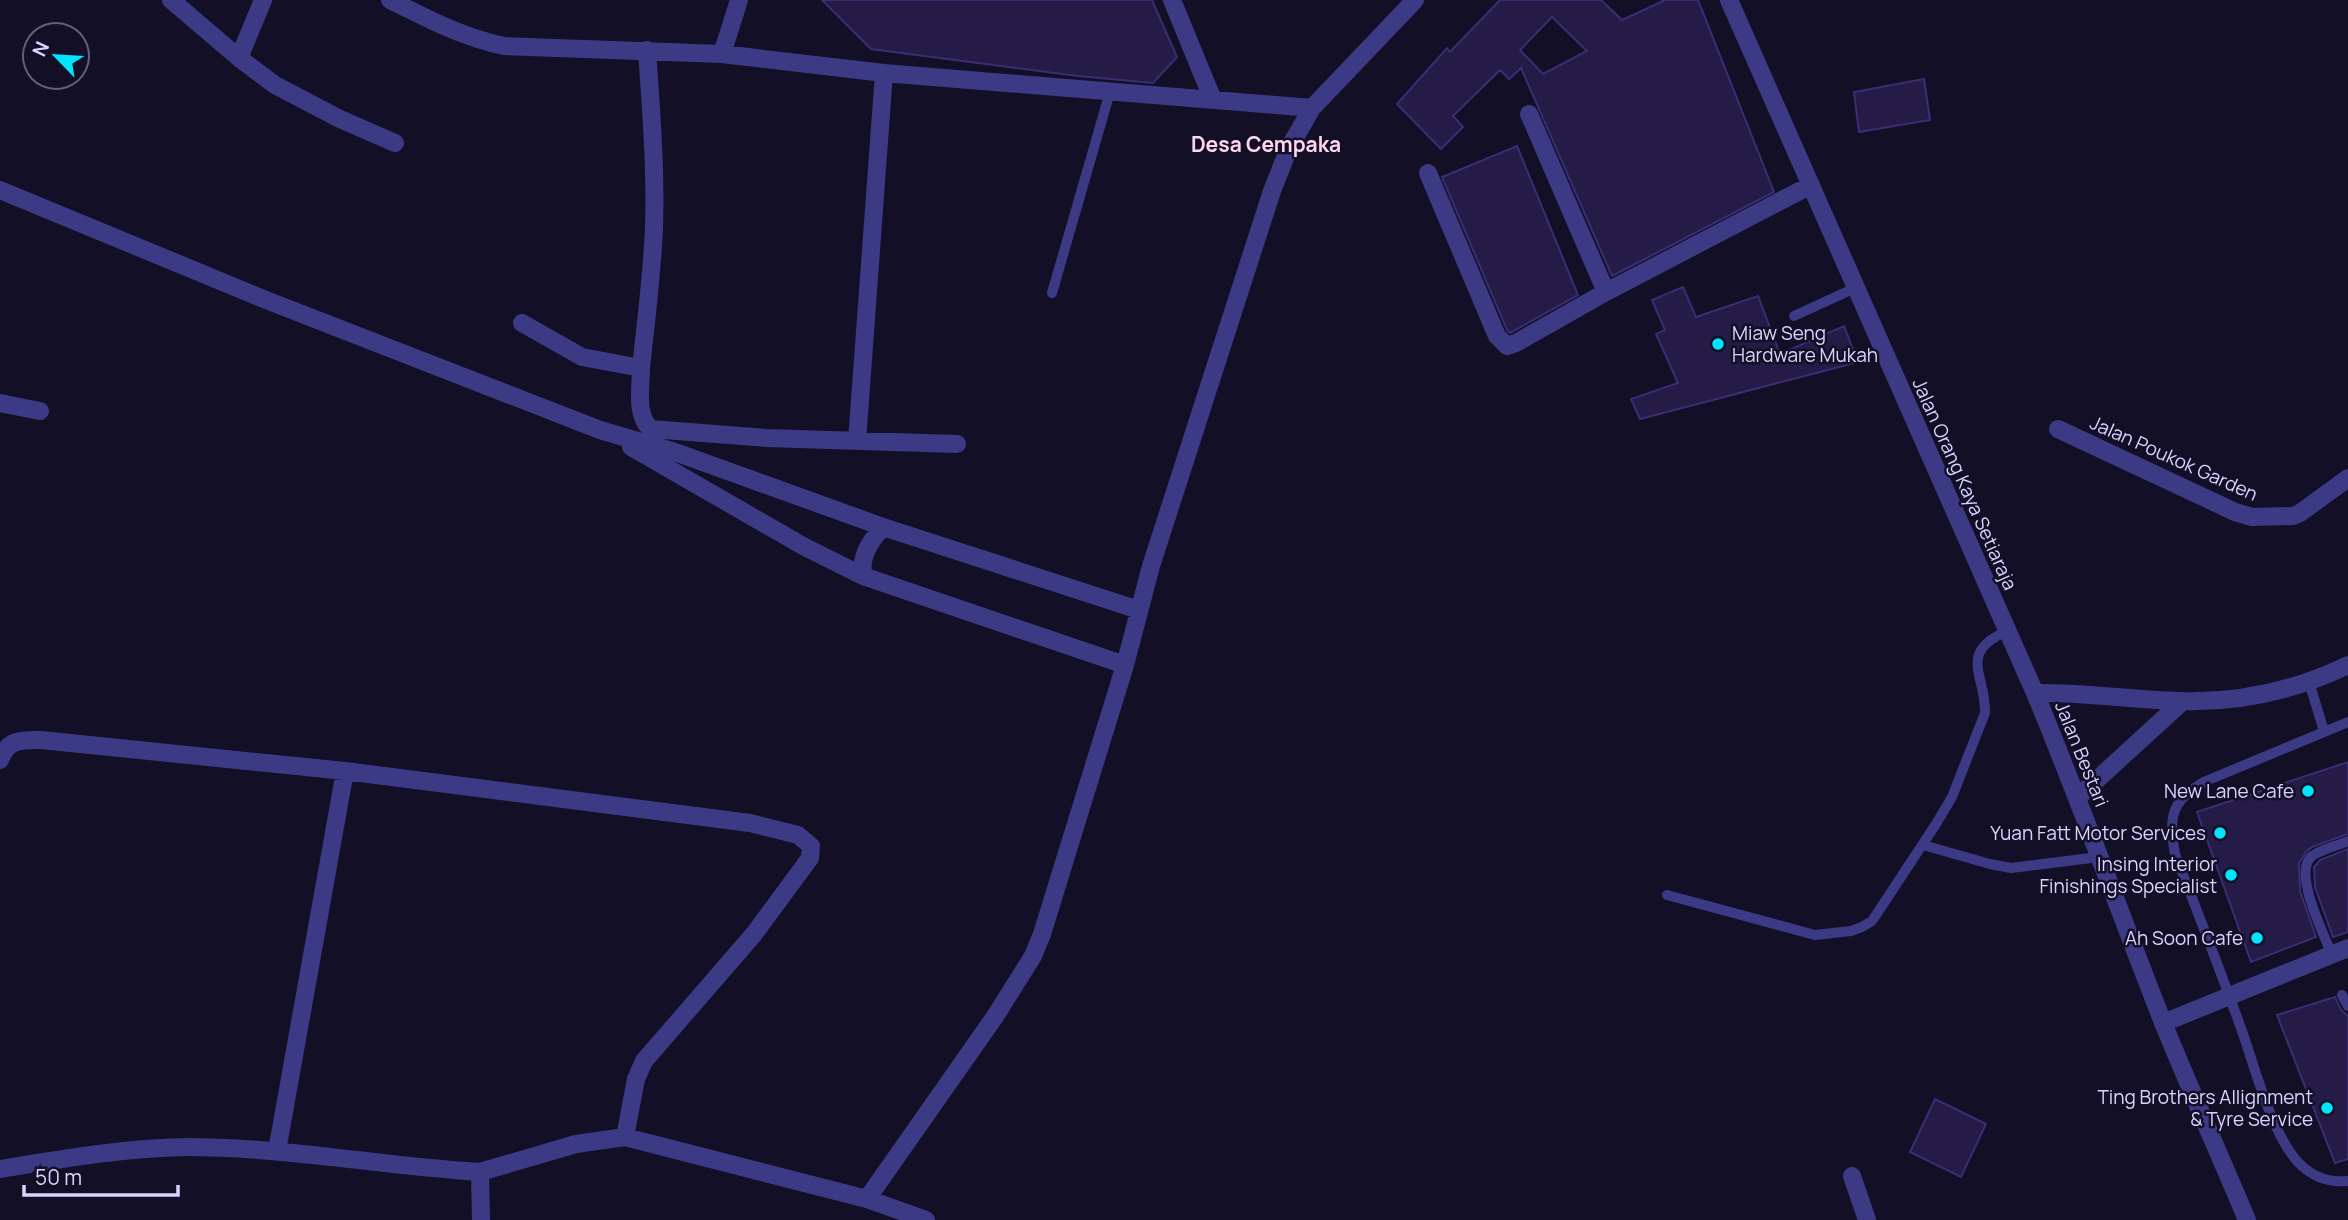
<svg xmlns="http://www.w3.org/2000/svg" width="2348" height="1220" font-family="Manrope,sans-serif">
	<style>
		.building { fill: #241b47; stroke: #3b2d73; stroke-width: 2; fill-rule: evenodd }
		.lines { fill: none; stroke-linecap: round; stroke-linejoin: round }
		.lane { stroke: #3d3a85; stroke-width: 10 }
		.street { stroke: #3d3a85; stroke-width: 18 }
		.poi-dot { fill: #00e5ff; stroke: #130f26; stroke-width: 2.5 }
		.labels { text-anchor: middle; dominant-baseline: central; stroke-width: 5; stroke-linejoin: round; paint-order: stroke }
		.poi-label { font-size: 19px; fill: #d9d4ff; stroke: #130f26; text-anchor: end }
		.street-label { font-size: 19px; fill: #d9d4ff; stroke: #130f26 }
		.neighbourhood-label { font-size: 21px; font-weight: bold; fill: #ffd6f0; stroke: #130f26 }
	</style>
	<rect width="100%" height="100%" fill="#130f26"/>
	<path class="building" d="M822,0H1152L1177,57L1153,83L1078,76L871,49Z
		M1500,0H1601L1622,20L1665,0H1698L1774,192L1612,276L1521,68L1509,79L1500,70L1453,116L1463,127L1441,149L1397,104L1447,48L1450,52ZM1552,17L1587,51L1543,74L1520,50Z
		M1924,79L1930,120L1859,132L1854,92Z
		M1517,146L1578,295L1510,333L1507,330L1442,177Z
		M1683,287L1696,317L1758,296L1780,354L1844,326L1858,362L1640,419L1631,399L1678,383L1656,334L1665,330L1652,300Z
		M2348,762V834L2312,847L2306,852L2299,863L2300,891L2316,937L2251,962L2197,812Z
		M2348,849V932L2333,937L2315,887L2314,867L2320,860Z
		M2335,997L2341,1010L2348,1016V1159L2335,1163L2277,1015Z
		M1935,1099L1986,1124L1961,1177L1910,1152Z"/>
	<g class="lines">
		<path class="lane" d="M1052,293L1110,92
			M1794,316L1855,288
			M2309,682L2324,731
			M2348,722L2206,781C2171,800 2168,817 2175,854C2198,913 2221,972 2242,1031C2256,1071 2270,1128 2296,1160C2310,1176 2327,1183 2348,1181
			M1923,845L1990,864L2011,868L2099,857
			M1667,895L1815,935L1851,931L1862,927L1872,921L1936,824L1952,797L1985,713C1986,675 1957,653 2007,631
			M2332,955C2324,934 2292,872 2312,856C2322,849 2337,846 2348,841
			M2342,995L2348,1006"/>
		<path class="street" d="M171,0L239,58L263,0
			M390,0C428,19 462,37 504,46L722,54L884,73L1312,108L1289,148L1272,191L1151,566L1125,665L1042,934L1033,956L996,1015L867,1199L625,1137L576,1144L480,1172L481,1220
			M1172,0L1213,100
			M1729,0L2035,693C2080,801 2119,911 2162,1020C2189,1087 2219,1153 2247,1220
			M722,54L739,0
			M239,58L275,85L340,119L395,143
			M1312,108L1415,0
			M1529,114L1606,292
			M1428,173L1497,336L1507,346L1516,343L1606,292L1811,185
			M0,190L266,300L600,430L675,452L883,527L1139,610
			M522,323L582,357L641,368C646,321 652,275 654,228C656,169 651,109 647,50
			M641,368C641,387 635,416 651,429L766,438L957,444
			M0,403L40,411
			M2058,429L2235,512L2252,517L2293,516L2300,513L2348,478
			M857,441L884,73
			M631,447L803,546L863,576L1125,665
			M863,576C860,556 870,541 883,527
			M2035,693C2083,692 2132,700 2180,701C2238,703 2296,690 2348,665
			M0,760C8,739 21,740 41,740L345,771L750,823L798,835L811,846L810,858L754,934L644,1061L636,1079L625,1137
			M2078,797L2183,701
			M2163,1023L2348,948
			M277,1151L345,771
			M0,1169C61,1159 124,1148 186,1147C285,1147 382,1166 480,1172
			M1852,1176L1867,1220
			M867,1199L926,1220"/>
	</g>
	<g class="poi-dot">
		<circle cx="1718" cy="344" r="7"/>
		<circle cx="2308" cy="791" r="7"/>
		<circle cx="2220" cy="833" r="7"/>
		<circle cx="2231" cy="875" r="7"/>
		<circle cx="2257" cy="938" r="7"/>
		<circle cx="2327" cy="1108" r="7"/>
	</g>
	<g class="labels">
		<g class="poi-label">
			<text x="1732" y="333" text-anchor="start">Miaw Seng<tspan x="1732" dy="22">Hardware Mukah</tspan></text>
			<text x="2294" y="791">New Lane Cafe</text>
			<text x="2206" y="833">Yuan Fatt Motor Services</text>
			<text x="2217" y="864">Insing Interior<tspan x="2217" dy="22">Finishings Specialist</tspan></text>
			<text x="2243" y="938">Ah Soon Cafe</text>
			<text x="2313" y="1097">Ting Brothers Allignment<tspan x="2313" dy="22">&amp; Tyre Service</tspan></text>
		</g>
		<g class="street-label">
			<text transform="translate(2174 458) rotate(24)">Jalan Poukok Garden</text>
			<text transform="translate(1965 484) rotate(66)">Jalan Orang Kaya Setiaraja</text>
			<text transform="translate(2082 754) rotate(68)">Jalan Bestari</text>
		</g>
		<g class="neighbourhood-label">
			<text x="1266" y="144">Desa Cempaka</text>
		</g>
	</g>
	<g transform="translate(56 56) rotate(295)"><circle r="33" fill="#130f26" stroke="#625e7d" stroke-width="2"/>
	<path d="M0-5L12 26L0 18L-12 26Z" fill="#00e5ff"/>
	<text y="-10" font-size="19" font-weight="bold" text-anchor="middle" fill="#d9d4ff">N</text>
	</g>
	<path d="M24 1185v10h154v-10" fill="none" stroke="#d9d4ff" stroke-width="3.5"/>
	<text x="35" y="1185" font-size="21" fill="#d9d4ff" stroke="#130f26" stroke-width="5" paint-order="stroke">50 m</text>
</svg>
